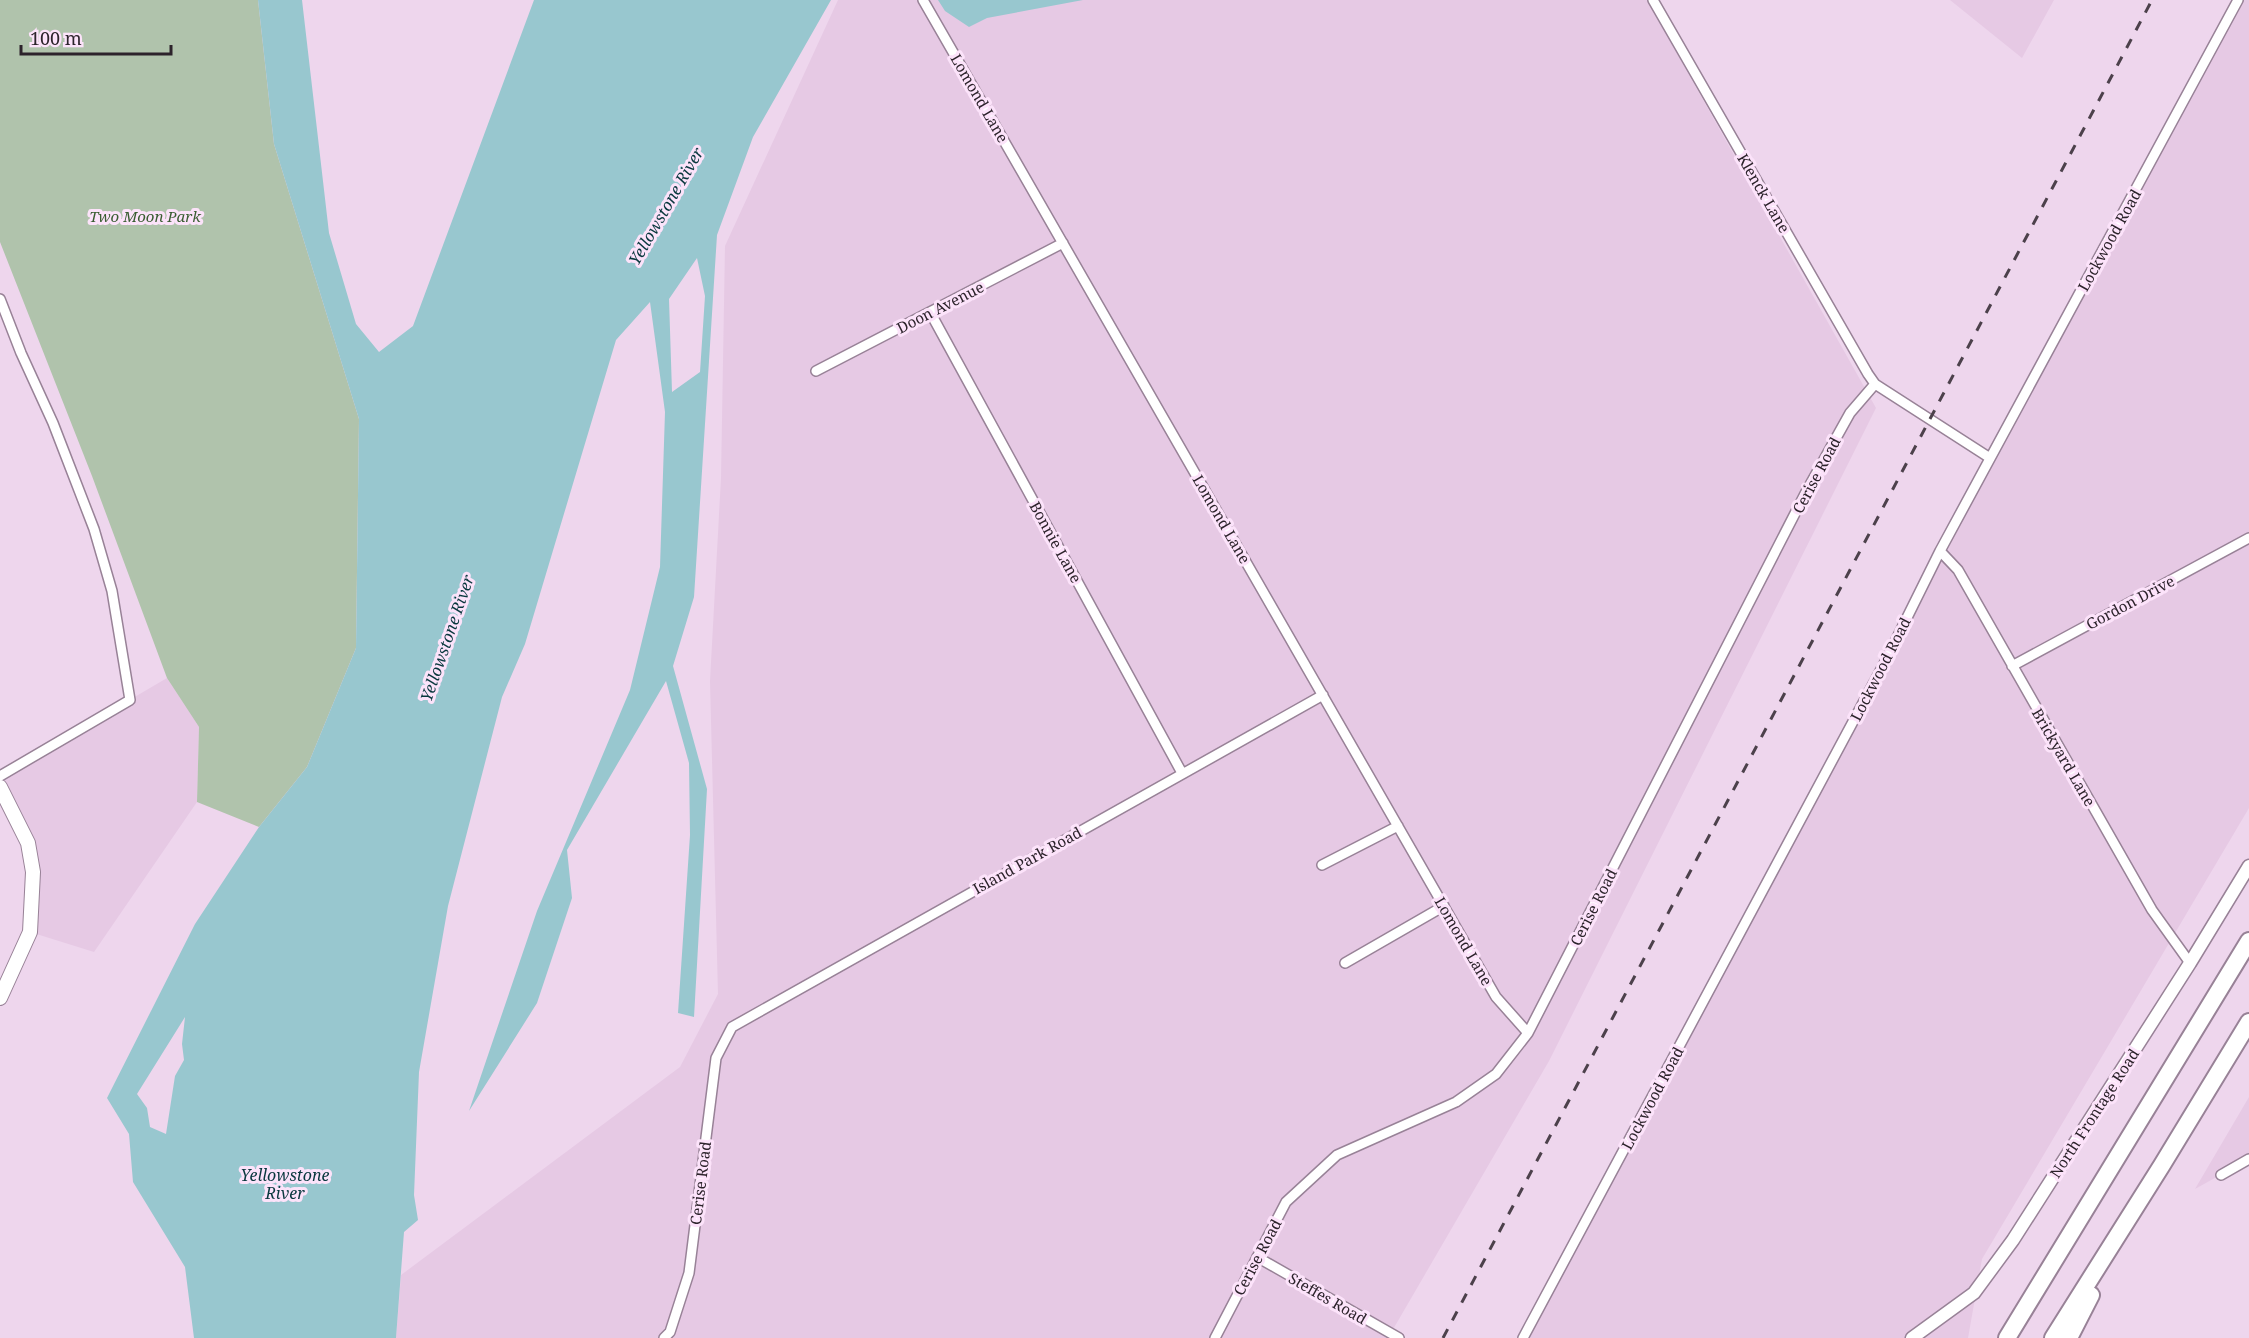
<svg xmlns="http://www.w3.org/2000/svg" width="2249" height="1338" font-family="'Noto Serif',serif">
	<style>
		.built { fill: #e6c9e4 }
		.green { fill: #b0c3ac }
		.water { fill: #98c7cf; fill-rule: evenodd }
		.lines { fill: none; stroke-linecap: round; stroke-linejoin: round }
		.minor-casing { stroke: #988297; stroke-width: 12 }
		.tertiary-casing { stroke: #988297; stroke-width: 15 }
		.secondary-casing { stroke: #988297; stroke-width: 16 }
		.motorway-casing { stroke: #988297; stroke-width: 20 }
		.minor { stroke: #fff; stroke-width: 9 }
		.tertiary { stroke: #fff; stroke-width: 12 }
		.secondary { stroke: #fff; stroke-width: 14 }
		.motorway { stroke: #fff; stroke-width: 16 }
		.rail { stroke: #4c414b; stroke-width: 3; stroke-dasharray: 10 10; stroke-linecap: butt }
		.labels { text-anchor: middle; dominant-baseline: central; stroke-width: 6; stroke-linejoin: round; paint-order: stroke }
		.street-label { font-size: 15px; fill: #2c232b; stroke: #fce3fa }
		.park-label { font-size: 15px; font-style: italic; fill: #395d31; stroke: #fce3fa }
		.water-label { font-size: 16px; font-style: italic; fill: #08373d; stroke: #fce3fa }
	</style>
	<rect width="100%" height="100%" fill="#eed6ed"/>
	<path class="built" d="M838,0H1647L1876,408L1549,1061L1388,1338H396L401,1275L680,1067L718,994L710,681L721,478L725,246Z
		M1950,0H2054L2022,58Z
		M2238,0H2249V808L1982,1259L1968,1338H1523Z
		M167,678L199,727L197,802L94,952L30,932L33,872L0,787V776Z
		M2249,1097V1159L2195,1189Z"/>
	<path class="green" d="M0,0H258L274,144L359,419L356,648L307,767L259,827L197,802L199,727L167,678L92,476L0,242Z"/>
	<path class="water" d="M258,0H302L329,233L356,324L379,352L413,326L534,0H831L753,137L717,235L694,597L673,666L707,789L694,1017L678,1013L690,835L689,763L666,681L567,850L572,898L537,1003L469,1111L537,911L630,690L660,567L665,412L650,302L616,340L525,644L502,697L448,906L419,1072L414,1195L418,1220L404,1232L396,1338H194L185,1267L133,1182L129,1134L107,1098L195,924L259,827L307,767L356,648L359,419L274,144ZM697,258L705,296L700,372L672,392L669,299ZM185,1017L182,1044L184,1060L175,1076L166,1134L150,1127L147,1108L137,1094Z
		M938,0H1083L987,18L969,27L945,11Z"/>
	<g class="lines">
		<g class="minor-casing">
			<path id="minor" d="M923,0L1496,997L1528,1033
				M1653,0L1868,374L1875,384L1990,458
				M0,299L21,353L53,423L94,529L112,591L130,700L0,776
				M930,312L1182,773
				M816,371L1063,243
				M1940,551L1958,570L2152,910L2190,963
				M2012,666L2249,538
				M1322,865L1398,826
				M1345,963L1444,906
				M2221,1175L2249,1159
				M1257,1257L1399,1338
				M664,1338L670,1332L689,1273L716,1058L732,1027L1323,695
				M1215,1338L1286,1202L1337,1155L1456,1102L1496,1074L1528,1033L1806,492L1850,413L1875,384
				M1523,1338L1886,660L1940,551L2238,0"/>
		</g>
		<g class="tertiary-casing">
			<path id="tertiary" d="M1912,1338L1974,1293L2013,1240L2190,963L2249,866"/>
		</g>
		<g class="secondary-casing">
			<path id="secondary" d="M0,787L28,843L33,872L30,932L0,998"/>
		</g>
		<g class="motorway-casing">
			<path id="motorway" d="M2007,1338L2249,941
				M2053,1338L2162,1165L2249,1022
				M2069,1338L2091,1295"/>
		</g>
		<use href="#minor" class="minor"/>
		<use href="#tertiary" class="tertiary"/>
		<use href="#secondary" class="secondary"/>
		<use href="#motorway" class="motorway"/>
		<path class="rail" d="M1443,1338L2152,0"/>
	</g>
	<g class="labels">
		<g class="street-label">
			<text transform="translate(980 98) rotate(60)">Lomond Lane</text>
			<text transform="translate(1764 193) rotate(60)">Klenck Lane</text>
			<text transform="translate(2109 240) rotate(-61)">Lockwood Road</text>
			<text transform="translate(940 307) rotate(-27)">Doon Avenue</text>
			<text transform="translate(1816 475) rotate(-62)">Cerise Road</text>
			<text transform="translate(1222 519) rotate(60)">Lomond Lane</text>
			<text transform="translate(1056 542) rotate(61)">Bonnie Lane</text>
			<text transform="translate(2130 602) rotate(-28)">Gordon Drive</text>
			<text transform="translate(1880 669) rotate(-63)">Lockwood Road</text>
			<text transform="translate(2064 757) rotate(60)">Brickyard Lane</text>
			<text transform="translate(1027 860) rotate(-29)">Island Park Road</text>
			<text transform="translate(1593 907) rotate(-63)">Cerise Road</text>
			<text transform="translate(1464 941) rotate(60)">Lomond Lane</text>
			<text transform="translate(1652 1098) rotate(-62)">Lockwood Road</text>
			<text transform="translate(2094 1113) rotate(-57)">North Frontage Road</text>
			<text transform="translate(700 1183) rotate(-83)">Cerise Road</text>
			<text transform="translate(1257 1257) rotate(-62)">Cerise Road</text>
			<text transform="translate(1328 1298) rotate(30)">Steffes Road</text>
		</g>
		<g class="park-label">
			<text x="145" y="216">Two Moon Park</text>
		</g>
		<g class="water-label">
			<text transform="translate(666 206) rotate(-60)">Yellowstone River</text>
			<text transform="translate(447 638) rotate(-71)">Yellowstone River</text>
			<text x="285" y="1175">Yellowstone<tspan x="285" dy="18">River</tspan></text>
		</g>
	</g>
	<path d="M21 45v9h150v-9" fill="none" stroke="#2c232b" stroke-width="3"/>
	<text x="30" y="45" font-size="18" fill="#2c232b" stroke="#fce3fa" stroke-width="4.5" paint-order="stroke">100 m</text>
</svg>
